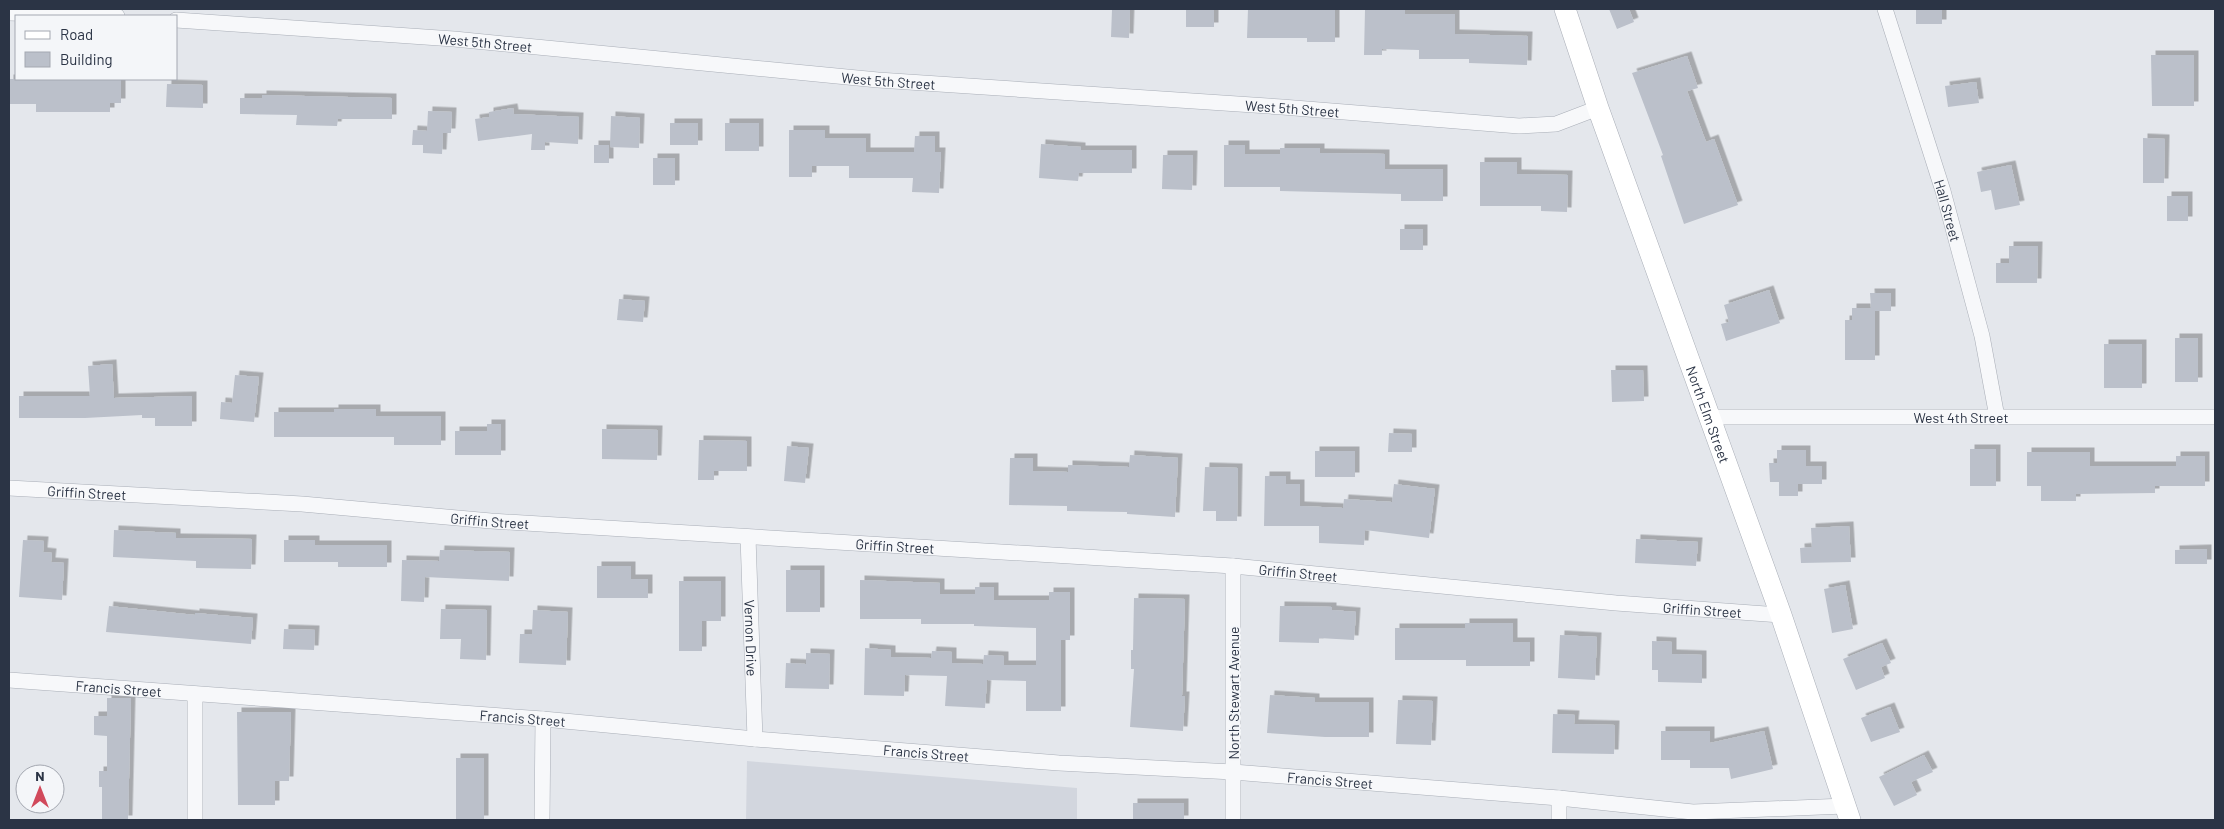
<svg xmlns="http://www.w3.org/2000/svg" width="2224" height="829" font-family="Barlow,sans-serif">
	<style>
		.built { fill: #d2d6de }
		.building { fill: #bbc0ca; filter: url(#shadow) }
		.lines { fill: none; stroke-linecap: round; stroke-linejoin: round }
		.street-casing { stroke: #a9aeb7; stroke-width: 16 }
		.secondary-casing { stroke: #a9aeb7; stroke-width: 22 }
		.street { stroke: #f7f8fa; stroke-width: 15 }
		.secondary { stroke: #fff; stroke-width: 21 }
		.labels { text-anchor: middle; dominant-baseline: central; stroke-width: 4; stroke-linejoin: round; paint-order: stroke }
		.street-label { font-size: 14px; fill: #2b3445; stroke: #f4f6f9 }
	</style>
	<defs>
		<filter id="shadow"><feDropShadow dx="4.5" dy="-4.5" stdDeviation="0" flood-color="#0004"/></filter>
	</defs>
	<rect width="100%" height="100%" fill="#e4e7ec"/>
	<path class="built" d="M747,761L1077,788V820H746Z"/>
	<path class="building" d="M1112,9H1130L1129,38L1111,37Z
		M1186,9H1214V27H1186Z
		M1248,9H1335V42H1307V38H1247Z
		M1365,9H1405V14H1455V34L1528,36L1527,65L1469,63V59H1419V50L1382,49V55H1364Z
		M1609,9H1629L1634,22L1617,29Z
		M1916,9H1942V24H1916Z
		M2151,55H2194V106H2152Z
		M1687,56L1698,88L1687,91L1706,142L1714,139L1738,205L1684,224L1661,156L1663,155L1632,73Z
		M9,79H121V103H110V112H36V104H9Z
		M1976,82L1979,103L1948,107L1945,86Z
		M167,84L203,85V108L166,107Z
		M262,95L392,98V119H338L337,126L296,125L297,115L240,114V98H262Z
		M513,108L514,114L579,117L578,144L545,142V150H531L532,134L478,141L475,119L489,117V112Z
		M428,111L452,112L451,133H443L442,154L423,153V145H412L413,130L427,131Z
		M611,116L640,118L639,148L610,147Z
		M670,123H698V145H670Z
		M725,123H759V151H725Z
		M789,130H825V138H866V152H914L915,136H935V152H941L939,193L912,192L913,178H849V166H812V177H789Z
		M2143,138L2165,139L2164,183H2143Z
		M1041,144L1081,147V150H1132V173H1079L1078,181L1039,178Z
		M594,145H609V163H594Z
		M1224,145H1245V154H1280V148H1320V153L1385,154V169H1443V201H1401V194L1280,191V187H1224Z
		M1163,155H1193L1192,190L1162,189Z
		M653,158H675V185H653Z
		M1480,162H1517V174L1568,175L1567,212L1541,211V206H1480Z
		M2011,165L2020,205L1995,210L1991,190L1981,192L1977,172Z
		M2167,196H2188V221H2167Z
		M1400,229H1423V250H1400Z
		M2009,246H2038L2037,283H1996V263H2009Z
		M1769,290L1780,323L1726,341L1721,324L1729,322L1724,305Z
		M1870,293H1891V311H1875V360H1845V320H1852V308H1871Z
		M619,299L645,301L643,322L617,320Z
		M2175,338H2198V382H2175Z
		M2104,344H2142V388H2104Z
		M112,364L114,398L192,396V426H155V418H142V415L85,418H19V396H90L88,366Z
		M1611,370H1643L1644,401L1612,402Z
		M235,375L259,377L254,422L220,419L221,402L232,403Z
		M334,409H376V416H441V445H394V437H274V412H334Z
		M487,424H501V455H455V431H487Z
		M602,429L658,430L657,460L602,459Z
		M1389,433L1412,434V452H1388Z
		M699,440L747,441V471H714V480H698Z
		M787,446L809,448L805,483L784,481Z
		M1970,449H1996V486H1970Z
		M1777,450H1806V466H1822V484H1798V496H1779V482H1770L1769,463H1777Z
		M1315,451H1355V477H1315Z
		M2027,452H2090V466H2176V456H2205V486H2155V493L2076,494V501H2041V486H2027Z
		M1130,455L1178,458L1175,517L1127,514V512L1067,511V506L1009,505L1010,458H1033V471L1068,472V465L1129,467Z
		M1205,467L1238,468L1237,521H1216V511H1203Z
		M1265,476H1286V484H1300V506L1343,508L1344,499L1392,502L1394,484L1435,489L1429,538L1365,530L1364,545L1319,543V526H1264Z
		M1849,526L1851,562L1801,563L1800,548L1812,547L1811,528Z
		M114,530L176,533V538L252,539L251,569L196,568V561L113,557Z
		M1636,539L1698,542L1696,566L1635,563Z
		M23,540L44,541L43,552L52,553L51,562L64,563L62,600L19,597Z
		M284,540H315V545H387V567H338V562H284Z
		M2207,549V564H2175V550Z
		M440,550L510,552L509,581L425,577L424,602L401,601L402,560L439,561Z
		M597,566H631V579H648V598H597Z
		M786,570H820V612H786Z
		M860,580L940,583V594H975V587H994V600H1049V592H1070V640H1061V711H1026V681L987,680L985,708L945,706L947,676L905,675L904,696L864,695L865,648L891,650V657L931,658L932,651L952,652V663L983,664L984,655L1004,656V665H1036V628L974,626V624H921V619H860Z
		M679,581H721V621H702V651H679Z
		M1845,585L1853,629L1832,633L1824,589Z
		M1134,598L1185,599L1182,696H1185L1183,731L1130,727L1134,669H1131V650H1133Z
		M109,606L195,615V613L253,618L251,644L106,632Z
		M1280,606L1332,607V610L1356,612L1354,640L1319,638V643L1279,642Z
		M441,609L487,610L486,660L460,659L461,639H440Z
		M533,610L568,612L566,665L519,663L520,634H532Z
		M1465,623H1513V642H1530V666H1466V660H1395V628H1465Z
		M284,629L315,630L314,650L283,649Z
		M1560,635L1597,637L1595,680L1558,678Z
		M1652,641L1672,642V654L1702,655V683L1658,682V670H1652Z
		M1882,643L1891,663L1881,667L1885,678L1856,690L1843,659Z
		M806,653L830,654L829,689L785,688L786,663L806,664Z
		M1270,695L1315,698V702H1369V737H1325L1267,733Z
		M107,698H131L128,820H102V787H99V771H107V736L94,735V716H107Z
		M1398,700L1433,701L1431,745L1396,744Z
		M1890,707L1900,732L1871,742L1861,718Z
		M237,712H291L289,781H275V805H238Z
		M1553,714L1575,715L1574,724L1615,725L1614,754L1552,753Z
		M1661,731H1710V743L1764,731L1773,769L1731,779L1729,768H1690V760H1661Z
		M1924,755L1933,772L1911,782L1917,795L1894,806L1879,777Z
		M456,758H484V820H456Z
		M1133,803H1184V820H1133Z"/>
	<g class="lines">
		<g class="street-casing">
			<g id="street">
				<path id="s1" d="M1885,9L1943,191L1982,336L1997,417"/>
				<path d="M9,13L117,16"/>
				<path id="s2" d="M176,20L454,39L878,80L1282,107L1519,126L1556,124L1598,108"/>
				<path id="s3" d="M1709,417H2215"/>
				<path id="s4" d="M9,488L302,504L491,521L1233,566L1616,603L1781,615"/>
				<path id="s5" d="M748,537L755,739"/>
				<path id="s6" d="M9,680L543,719L755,739L1059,763L1233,772L1559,798L1693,812L1845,806"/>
				<path d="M195,694V820"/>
				<path d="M1559,798V820"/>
				<path d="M542,820L543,719"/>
				<path d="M1233,820V566"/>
			</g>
		</g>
		<g class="secondary-casing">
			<g id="secondary">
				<path id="s7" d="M1565,9L1598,108L1781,615L1850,820"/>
			</g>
		</g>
		<use href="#street" class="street"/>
		<use href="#secondary" class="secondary"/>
	</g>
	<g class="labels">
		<g class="street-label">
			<text stroke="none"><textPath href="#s2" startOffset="310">West 5th Street</textPath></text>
			<text stroke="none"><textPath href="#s2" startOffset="715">West 5th Street</textPath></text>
			<text stroke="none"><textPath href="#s2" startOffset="1120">West 5th Street</textPath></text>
			<text stroke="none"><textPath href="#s1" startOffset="211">Hall Street</textPath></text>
			<text stroke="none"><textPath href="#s7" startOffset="430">North Elm Street</textPath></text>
			<text stroke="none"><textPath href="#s3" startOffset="252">West 4th Street</textPath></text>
			<text stroke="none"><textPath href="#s4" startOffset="78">Griffin Street</textPath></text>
			<text stroke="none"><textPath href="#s4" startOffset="482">Griffin Street</textPath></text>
			<text stroke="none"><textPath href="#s4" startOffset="888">Griffin Street</textPath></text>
			<text stroke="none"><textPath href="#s4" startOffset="1292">Griffin Street</textPath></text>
			<text stroke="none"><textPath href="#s4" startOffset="1698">Griffin Street</textPath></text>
			<text stroke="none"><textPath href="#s5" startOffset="101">Vernon Drive</textPath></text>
			<text stroke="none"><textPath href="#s6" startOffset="110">Francis Street</textPath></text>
			<text transform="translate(1233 693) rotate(-90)">North Stewart Avenue</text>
			<text stroke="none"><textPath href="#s6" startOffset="515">Francis Street</textPath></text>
			<text stroke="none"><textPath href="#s6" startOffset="920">Francis Street</textPath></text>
			<text stroke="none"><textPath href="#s6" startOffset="1325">Francis Street</textPath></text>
		</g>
	</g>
	<rect width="2224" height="829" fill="none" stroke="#2b3445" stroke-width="20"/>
	<rect x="15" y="15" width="162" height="65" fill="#f4f6f9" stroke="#a4a8b1"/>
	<rect x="25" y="31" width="25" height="8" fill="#ffffff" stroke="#a4a8b1"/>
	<text x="60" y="40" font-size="15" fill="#2b3445">Road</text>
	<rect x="25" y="52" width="25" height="15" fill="#bbc0ca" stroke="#a4a8b1"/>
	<text x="60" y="65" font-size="15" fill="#2b3445">Building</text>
	<g transform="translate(40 789)"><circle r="24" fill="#f4f6f9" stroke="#a4a8b1"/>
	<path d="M0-4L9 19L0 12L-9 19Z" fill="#d1495b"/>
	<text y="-8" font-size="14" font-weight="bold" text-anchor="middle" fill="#2b3445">N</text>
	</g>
</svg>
